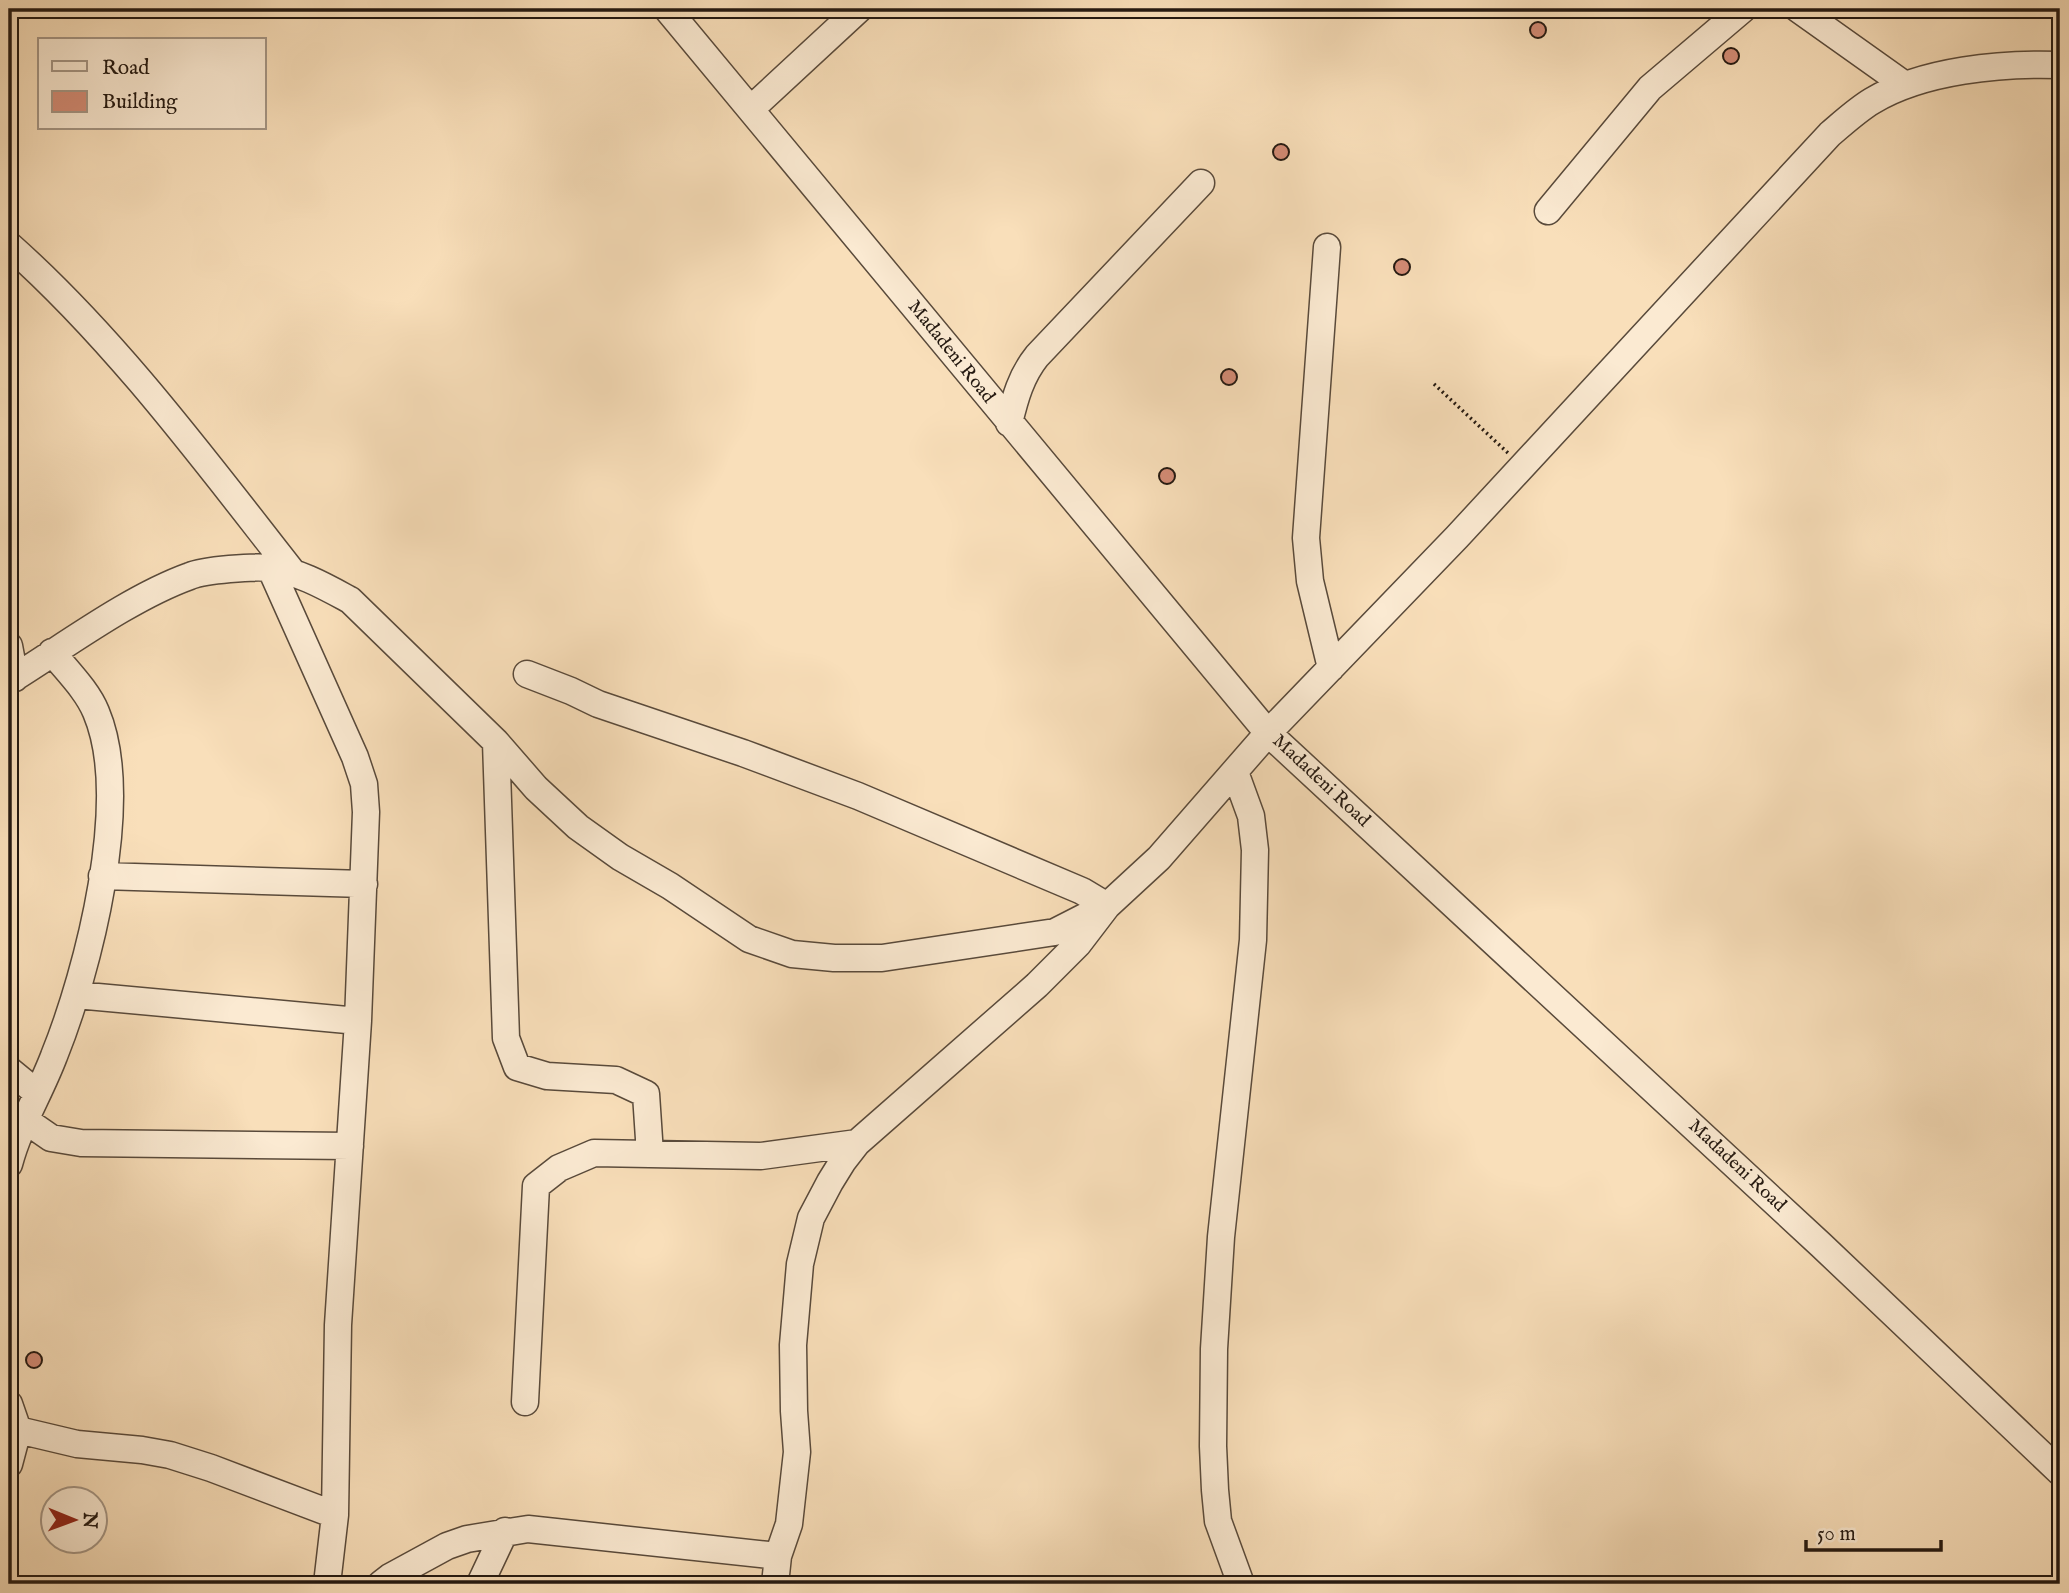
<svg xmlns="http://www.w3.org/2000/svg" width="2069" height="1593" font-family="'IM FELL English',serif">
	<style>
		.building { fill: #d48c76; stroke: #241911; stroke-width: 2 }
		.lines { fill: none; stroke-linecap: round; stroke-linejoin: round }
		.minor-casing { stroke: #594a3b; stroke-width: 29 }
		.path { stroke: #241911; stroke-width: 3.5; stroke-dasharray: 2 3.5; stroke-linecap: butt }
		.minor { stroke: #fbead2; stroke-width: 26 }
		.labels { text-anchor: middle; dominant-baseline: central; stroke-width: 6; stroke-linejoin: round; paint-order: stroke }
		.street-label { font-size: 19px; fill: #241911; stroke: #fbead2 }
	</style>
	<rect width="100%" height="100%" fill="#f9dfba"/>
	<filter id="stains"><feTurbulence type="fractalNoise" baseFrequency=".00286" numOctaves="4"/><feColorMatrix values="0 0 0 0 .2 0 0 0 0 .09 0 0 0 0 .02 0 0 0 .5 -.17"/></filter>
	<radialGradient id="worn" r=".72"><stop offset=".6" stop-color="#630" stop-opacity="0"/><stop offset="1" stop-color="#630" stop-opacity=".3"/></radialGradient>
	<path class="building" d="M1530 30a8 8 0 1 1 16 0a8 8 0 1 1-16 0Z
		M1723 56a8 8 0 1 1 16 0a8 8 0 1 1-16 0Z
		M1273 152a8 8 0 1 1 16 0a8 8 0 1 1-16 0Z
		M1394 267a8 8 0 1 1 16 0a8 8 0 1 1-16 0Z
		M1221 377a8 8 0 1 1 16 0a8 8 0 1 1-16 0Z
		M1159 476a8 8 0 1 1 16 0a8 8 0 1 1-16 0Z
		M26 1360a8 8 0 1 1 16 0a8 8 0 1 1-16 0Z"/>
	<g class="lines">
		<g class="minor-casing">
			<path id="minor" d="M667,9L1268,733L1821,1245L2060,1472
				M1798,9L1905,85
				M751,109L859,9
				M1548,211L1650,88L1743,9
				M9,245C116,340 206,462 294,574
				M1327,247L1306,538L1310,581L1331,668
				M1009,423C1015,398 1021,376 1037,356L1201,183
				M270,567L355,757L364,784L366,812L358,1021L338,1325L335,1515L327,1584
				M9,646L15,678
				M527,674L571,691L598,704L743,753L858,796L1082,891L1107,906
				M9,681C64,647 129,598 190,576C204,570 255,566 270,568C298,571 326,587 350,600L496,742L536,788L578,827L620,857L670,886L749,939L792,954L834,958H882L1055,932L1100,909
				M496,742L506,1038L517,1067L547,1076L616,1080L646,1094L650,1154
				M1235,772L1251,816L1255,850L1253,940L1221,1237L1214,1349L1213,1446L1215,1490L1218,1521L1241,1584
				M102,876L364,884
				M76,995L358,1021
				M9,1070L37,1093
				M25,1120L51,1138L81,1143L350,1146
				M9,1164C19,1126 40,1093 54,1056C88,972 133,799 96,712C87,690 67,671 52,652
				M525,1402L536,1186L559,1168L594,1153L761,1156L857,1143
				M9,1404L18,1430L9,1464
				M18,1430L77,1444L142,1450L170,1455L211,1468L335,1515
				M381,1584L390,1577L447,1546L467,1539L528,1529L778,1556
				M480,1584L505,1531
				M775,1584L778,1556L789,1524L797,1452L794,1411L793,1345L800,1264L811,1218L830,1182L843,1161L857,1143L1037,985L1078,944L1107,906L1159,858L1268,733L1457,537L1830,134C1843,123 1857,110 1872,101C1923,70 2002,63 2060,65"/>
		</g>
		<path class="path" d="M1434,384L1508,453"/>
		<use href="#minor" class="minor"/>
	</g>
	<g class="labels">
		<g class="street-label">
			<text transform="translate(951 352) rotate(51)">Madadeni Road</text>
			<text transform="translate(1321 781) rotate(43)">Madadeni Road</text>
			<text transform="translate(1737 1166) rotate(43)">Madadeni Road</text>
		</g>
	</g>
	<rect width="2069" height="1593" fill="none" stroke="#f9dfba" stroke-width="35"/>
	<rect x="10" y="10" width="2048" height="1572" fill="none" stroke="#241911" stroke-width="3.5"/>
	<rect x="18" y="18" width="2034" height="1558" fill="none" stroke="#241911" stroke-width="2"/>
	<rect x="38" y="38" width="228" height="91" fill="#fbead2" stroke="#a59685" stroke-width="2"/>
	<rect x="52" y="61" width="35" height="10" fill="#fbead2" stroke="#a59685" stroke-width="2"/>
	<text x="102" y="74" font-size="21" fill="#241911">Road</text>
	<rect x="52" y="91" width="35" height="21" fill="#d48c76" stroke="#a59685" stroke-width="2"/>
	<text x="102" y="108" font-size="21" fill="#241911">Building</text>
	<g transform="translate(74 1520) rotate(91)"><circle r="33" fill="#fbead2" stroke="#a59685" stroke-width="2"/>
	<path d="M0-5L12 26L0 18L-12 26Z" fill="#8f2418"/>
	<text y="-10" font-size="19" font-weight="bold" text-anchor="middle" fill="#241911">N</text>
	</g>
	<path d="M1806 1540v10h135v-10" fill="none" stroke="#241911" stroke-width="3.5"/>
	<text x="1817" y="1540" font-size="21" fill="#241911" stroke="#fbead2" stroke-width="5" paint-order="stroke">50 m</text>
	<rect width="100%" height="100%" filter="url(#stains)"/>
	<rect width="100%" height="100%" fill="url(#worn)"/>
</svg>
